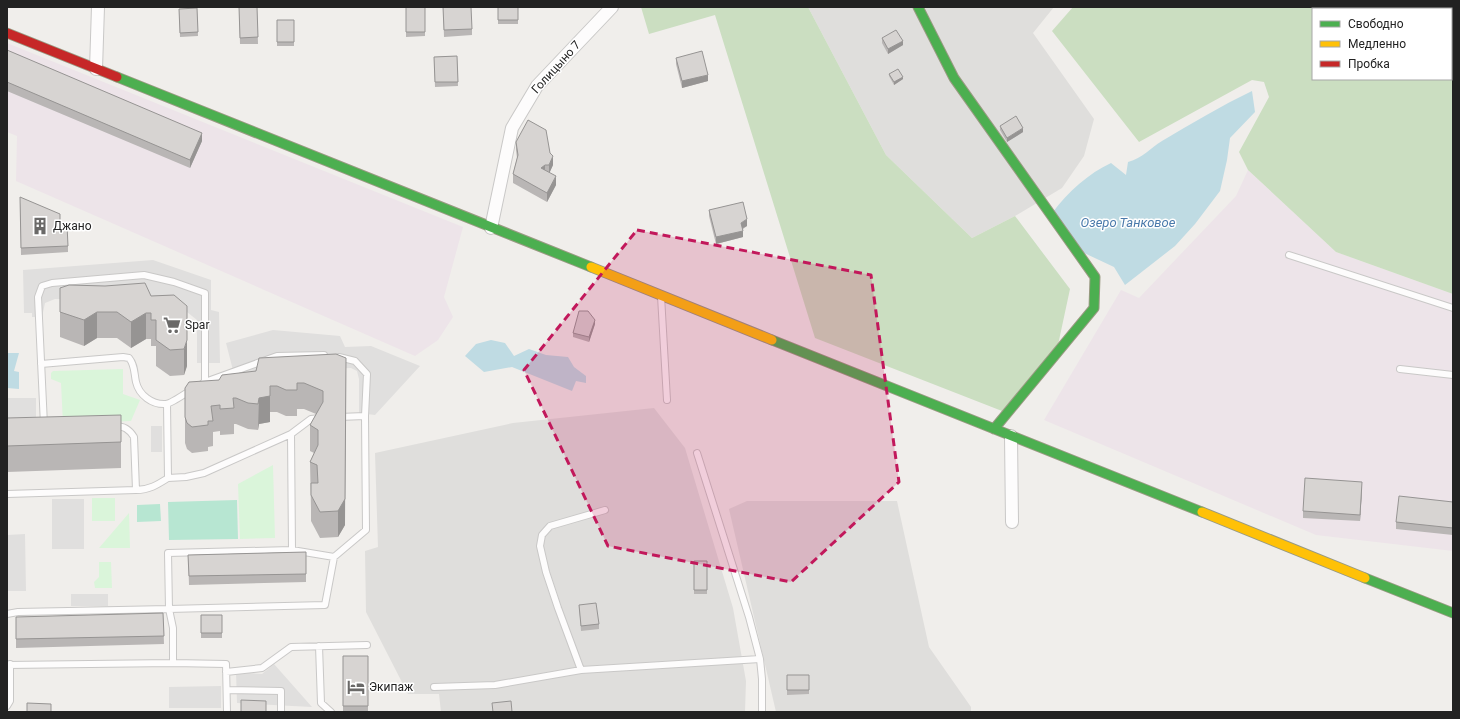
<svg xmlns="http://www.w3.org/2000/svg" width="1460" height="719" font-family="Roboto,sans-serif">
	<style>
		.residential { fill: #dfdedc }
		.industrial { fill: #ede4e9 }
		.forest { fill: #cbdec1; fill-rule: evenodd }
		.park { fill: #daf5da }
		.pitch { fill: #b7e6d2 }
		.parking { fill: #e0dfde }
		.water { fill: #bfdbe3 }
		.lines { fill: none; stroke-linecap: round; stroke-linejoin: round }
		.lane-casing { stroke: #c9c8c7; stroke-width: 8 }
		.street-casing { stroke: #c9c8c7; stroke-width: 14 }
		.fast-casing { stroke: #999a82; stroke-width: 11 }
		.slow-casing { stroke: #999a82; stroke-width: 11 }
		.jam-casing { stroke: #999a82; stroke-width: 11 }
		.lane { stroke: #fdfcfc; stroke-width: 6 }
		.street { stroke: #fdfcfc; stroke-width: 12 }
		.fast { stroke: #4caf50; stroke-width: 9 }
		.slow { stroke: #ffc107; stroke-width: 9 }
		.jam { stroke: #c62828; stroke-width: 9 }
		.wall { fill: #b9b6b5 }
		.shaded-wall { fill: #969493 }
		.building { fill: #d7d4d2; stroke: #969493 }
		.marked { fill: #c2185b; fill-opacity: 0.2; stroke: #c2185b; stroke-width: 3; stroke-dasharray: 8 5; stroke-linejoin: round }
		.labels { text-anchor: middle; dominant-baseline: central; stroke-width: 3; stroke-linejoin: round; paint-order: stroke }
		.street-label { font-size: 12px; fill: #222; stroke: #fff }
		.poi-label { font-size: 12px; fill: #222; stroke: #fff; text-anchor: start }
		.water-label { font-size: 13px; font-style: italic; fill: #4a7aab; stroke: #fff }
	</style>
	<rect width="100%" height="100%" fill="#f0eeeb"/>
	<path class="residential" d="M808,7H1054L1033,33L1094,119L1084,156L1062,188L1015,216L972,238L886,155Z
		M654,408L685,448L733,608L746,681L745,712H441L439,694H408L366,612L365,551L378,547L375,453L513,423Z
		M747,501H897L929,647L971,707V712H776L729,509Z"/>
	<path class="industrial" d="M7,43L463,227L444,297L453,317L438,340L415,356L16,181L17,136L7,132Z
		M1248,170L1336,252L1453,294V551L1316,535L1044,420L1121,290L1139,298L1236,196Z"/>
	<path class="forest" d="M641,7H808L886,155L972,238L1015,216L1070,289L1058,345L1002,411L815,338L715,15L649,34Z
		M1073,7H1453V294L1336,252L1248,170L1239,152L1269,97L1264,82L1252,80L1139,142L1052,31ZM1313,9H1451V79H1313Z"/>
	<path class="park" d="M123,369V394L140,400L131,421L63,424L61,383L51,379V373L53,371Z
		M273,465L275,538L240,539L238,484Z
		M92,498H115V521H92Z
		M129,513L130,548H99Z
		M99,562H111L112,588H95L94,582L99,577Z"/>
	<path class="pitch" d="M237,500L238,539L169,540L168,502Z
		M160,504L161,521L137,522V505Z"/>
	<path class="parking" d="M153,260L211,280V310L219,312L220,363H197V320L187,312L173,308L86,300L55,299L45,303L42,317H32V313H24L23,270Z
		M273,330L340,336L345,347L371,346L420,366L375,415L359,413V379L357,371L351,368L268,372L236,382L226,343Z
		M7,398H36V423H7Z
		M151,426H162V452H151Z
		M52,499H84V549H52Z
		M25,534L26,591H7V535Z
		M71,594H108V606H71Z
		M274,664L312,707L237,703L236,672L262,674Z
		M221,686V708H169V687Z"/>
	<path class="water" d="M1252,91L1255,112L1230,138L1227,160L1220,191L1195,224L1175,246L1125,285L1114,267L1082,252L1053,212C1068,192 1089,173 1111,163L1126,175L1128,162C1143,158 1150,148 1162,141C1192,123 1221,106 1252,91Z
		M491,340L505,343L514,356L529,349L546,355L568,357L574,367L586,376V383L576,381L572,391L512,367L484,372L465,356L476,344Z
		M7,353H19L14,371L19,372V389L7,388Z"/>
	<g class="lines">
		<g class="lane-casing">
			<path id="lane" d="M1289,255L1453,308
				M661,296L667,400
				M41,364L123,357L129,358C135,365 134,373 136,382C139,395 152,405 166,404C172,403 186,393 191,390
				M1400,369L1453,375
				M205,382L277,356L324,355
				M339,417L365,416
				M44,425L38,297L42,286L52,283L144,275L174,282L205,293V382L203,383
				M291,434L311,419L320,418
				M697,453L749,617L760,659L762,679V712
				M168,478L186,477L204,473L291,434L292,550L334,557L366,530L365,416L367,374L355,361L339,357
				M136,490C149,490 157,485 168,478L167,404
				M7,494L136,490L134,437C129,429 124,426 114,426
				M7,614L18,612L169,609L168,553L292,550
				M319,646L321,703L331,712
				M173,663L226,664L227,712
				M7,665L173,663V628L169,609L325,605L334,557
				M581,670L558,608L546,572L540,546L542,535L550,526L605,510
				M226,672L262,668L291,647L367,645
				M434,687L495,685L581,670L760,659
				M227,690L281,691V712
				M7,706L10,701V664"/>
		</g>
		<g class="street-casing">
			<path id="street" d="M96,69L98,7
				M491,228L512,128L537,86L612,7
				M1011,436L1012,522"/>
		</g>
		<g class="fast-casing">
			<path id="fast" d="M918,7L954,78L1095,277L1094,308L994,429
				M117,77L591,267
				M772,340L1202,512
				M1365,578L1453,613"/>
		</g>
		<g class="slow-casing">
			<path id="slow" d="M591,267L772,340
				M1202,512L1365,578"/>
		</g>
		<g class="jam-casing">
			<path id="jam" d="M7,33L117,77"/>
		</g>
		<use href="#lane" class="lane"/>
		<use href="#street" class="street"/>
		<use href="#fast" class="fast"/>
		<use href="#slow" class="slow"/>
		<use href="#jam" class="jam"/>
	</g>
	<path class="wall" d="M239,7H257L258,44H240Z
		M406,7H425V36L406,37Z
		M443,7L472,29V35L444,37Z
		M498,7H518V24H498Z
		M197,8L198,36L180,37L179,9Z
		M277,20H294V46H277Z
		M882,38L903,45L888,54L882,43Z
		M7,50L202,141L190,168L7,91Z
		M457,56L458,86L435,87L434,57Z
		M676,58L708,81L682,88L676,64Z
		M889,74L903,79L894,85L889,76Z
		M1000,126L1023,132L1007,142L1000,130Z
		M516,142L550,153L553,165L549,173L556,185L547,202L513,183V174L517,158L516,150Z
		M20,203L60,225L68,246V252L21,255Z
		M709,210L747,226L743,229V237L716,244L709,216Z
		M60,288L151,296L174,295L187,366L184,375L170,376L156,366V346H151V339H146L131,348L117,338H97L84,346L60,337Z
		M595,324L589,342L573,337V333Z
		M336,354L345,525L338,537L320,538L311,521V509L310,462L314,453L310,451V425L316,414L304,409H297V416H286L277,412H270V422L259,424L258,430L248,429L236,424H234V434L220,435V431L213,432V446L208,447V451L192,453L187,449L185,443V388L256,371Z
		M7,418L121,442V468L7,472Z
		M1362,489L1360,521L1303,518V511Z
		M1453,502V535L1396,529V522Z
		M306,552V582L189,585L188,555Z
		M694,561H707V594H694Z
		M579,605L599,624V629L581,631Z
		M163,613L164,644L16,648V617Z
		M201,615H222V638H201Z
		M343,656H368V712H343Z
		M787,675H809V694L787,695Z"/>
	<path class="shaded-wall" d="M903,41V45L888,54V49Z
		M708,75V81L682,88V81Z
		M903,77V79L894,85V82Z
		M1023,128V132L1007,142V138Z
		M202,133V141L190,168V160Z
		M553,156V165L549,174V165Z
		M545,165V173L541,168Z
		M556,176V185L547,202V193Z
		M747,219V226L741,229V223Z
		M743,231V237L716,244V237Z
		M97,312V338L84,346V320Z
		M146,313V339L131,348V322Z
		M595,320V324L589,342V337Z
		M187,340V366L184,375V349Z
		M346,358L345,525L338,537V511Z
		M270,386V422L259,424L258,430L259,398Z
		M1362,482V489L1360,521V515Z"/>
	<path class="building" d="M239,7H257L258,37L240,38Z
		M406,7H425V32H406Z
		M443,7H471L472,29L444,30Z
		M498,7H518V20H498Z
		M197,8L198,32L180,33L179,9Z
		M277,20H294V42H277Z
		M896,30L903,41L888,49L882,38Z
		M7,50L202,133L190,160L7,82Z
		M702,51L708,75L682,81L676,58Z
		M457,56L458,82H435L434,57Z
		M898,69L903,77L894,82L889,74Z
		M1016,116L1023,128L1007,138L1000,126Z
		M528,120L546,130L550,153L553,156L549,165H545L541,168L556,176L547,193L513,174L518,155L516,142Z
		M20,197L60,214V225H67L68,246L21,248Z
		M743,202L747,219L741,223L743,231L716,237L709,210Z
		M145,283L151,296L174,295L187,306V340L184,349L170,350L156,340V320H151V313H146L131,322L117,312H97L84,320L60,312V288L69,285L105,286Z
		M579,311H588L595,320L589,337L573,333Z
		M336,354L346,358L345,499L338,511L320,512L311,495V483H318L317,465L310,462L318,445V430L310,425L323,402V391L304,383H297V390H286L277,386H270V396L259,398L258,404L248,403L236,398H233L234,408L220,409V405L211,406L213,421H208V425L192,427L187,423L185,417V388L189,382L219,380L222,375L256,371L259,358Z
		M121,415V442L7,446V418Z
		M1305,478L1362,482L1360,515L1303,511Z
		M1399,496L1453,502V528L1396,522Z
		M306,552V574L189,576L188,555Z
		M694,561H707V590H694Z
		M596,603L599,624L581,626L579,605Z
		M163,613L164,636L16,639V617Z
		M201,615H222V633H201Z
		M343,656H368V706H343Z
		M787,675H809V690H787Z
		M241,700L266,701V712H241Z
		M511,701L512,712H493L492,703Z
		M27,703L51,704V712H27Z"/>
	<path class="marked" d="M637,230L871,275L899,482L791,582L608,546L524,370Z"/>
	<defs>
		<g id="building-bare" transform="scale(1.38)"><path d="M-4-6H4V6H1V3H-1V6H-4ZM-2.5-4.3h1.7v1.8h-1.7ZM.8-4.3h1.7v1.8H.8ZM-2.5-1h1.7V.8h-1.7ZM.8-1h1.7V.8H.8Z" fill="#6a6968" stroke="#fff" stroke-width="2.5" paint-order="stroke"/></g>
		<g id="supermarket-bare" transform="scale(1.38)"><path d="M-6-5.5h2.5l.6 2H6L4.5 2H-2.5L-4.4-4H-6ZM-1.5 3.2a1.3 1.3 0 1 0 .1 0ZM3 3.2a1.3 1.3 0 1 0 .1 0Z" fill="#6a6968" stroke="#fff" stroke-width="2.5" paint-order="stroke"/></g>
		<g id="hotel-bare" transform="scale(1.38)"><path d="M-6-4.5h1.5V1H6V5H4.5V3h-9V5H-6ZM-4 0a1.8 1.8 0 1 1 3.6 0ZM.5 0V-2.5h3Q6-2.5 6 0Z" fill="#6a6968" stroke="#fff" stroke-width="2.5" paint-order="stroke"/></g>
	</defs>
	<g fill-rule="evenodd">
		<use href="#building-bare" x="40" y="226"/>
		<use href="#supermarket-bare" x="172" y="325"/>
		<use href="#hotel-bare" x="356" y="687"/>
	</g>
	<g class="labels">
		<g class="street-label">
			<text transform="translate(556 67) rotate(-48)">Голицыно 7</text>
		</g>
		<g class="poi-label">
			<text x="53" y="226">Джано</text>
			<text x="185" y="325">Spar</text>
			<text x="369" y="687">Экипаж</text>
		</g>
		<g class="water-label">
			<text x="1128" y="222">Озеро Танковое</text>
		</g>
	</g>
	<rect width="1460" height="719" fill="none" stroke="#222222" stroke-width="16"/>
	<rect x="1312" y="8" width="140" height="72" fill="#ffffff" stroke="#a7a7a7"/>
	<rect x="1320" y="21" width="20" height="6" fill="#4caf50" stroke="#a7a7a7"/>
	<text x="1348" y="28" font-size="12" fill="#222222">Свободно</text>
	<rect x="1320" y="41" width="20" height="6" fill="#ffc107" stroke="#a7a7a7"/>
	<text x="1348" y="48" font-size="12" fill="#222222">Медленно</text>
	<rect x="1320" y="61" width="20" height="6" fill="#c62828" stroke="#a7a7a7"/>
	<text x="1348" y="68" font-size="12" fill="#222222">Пробка</text>
</svg>
